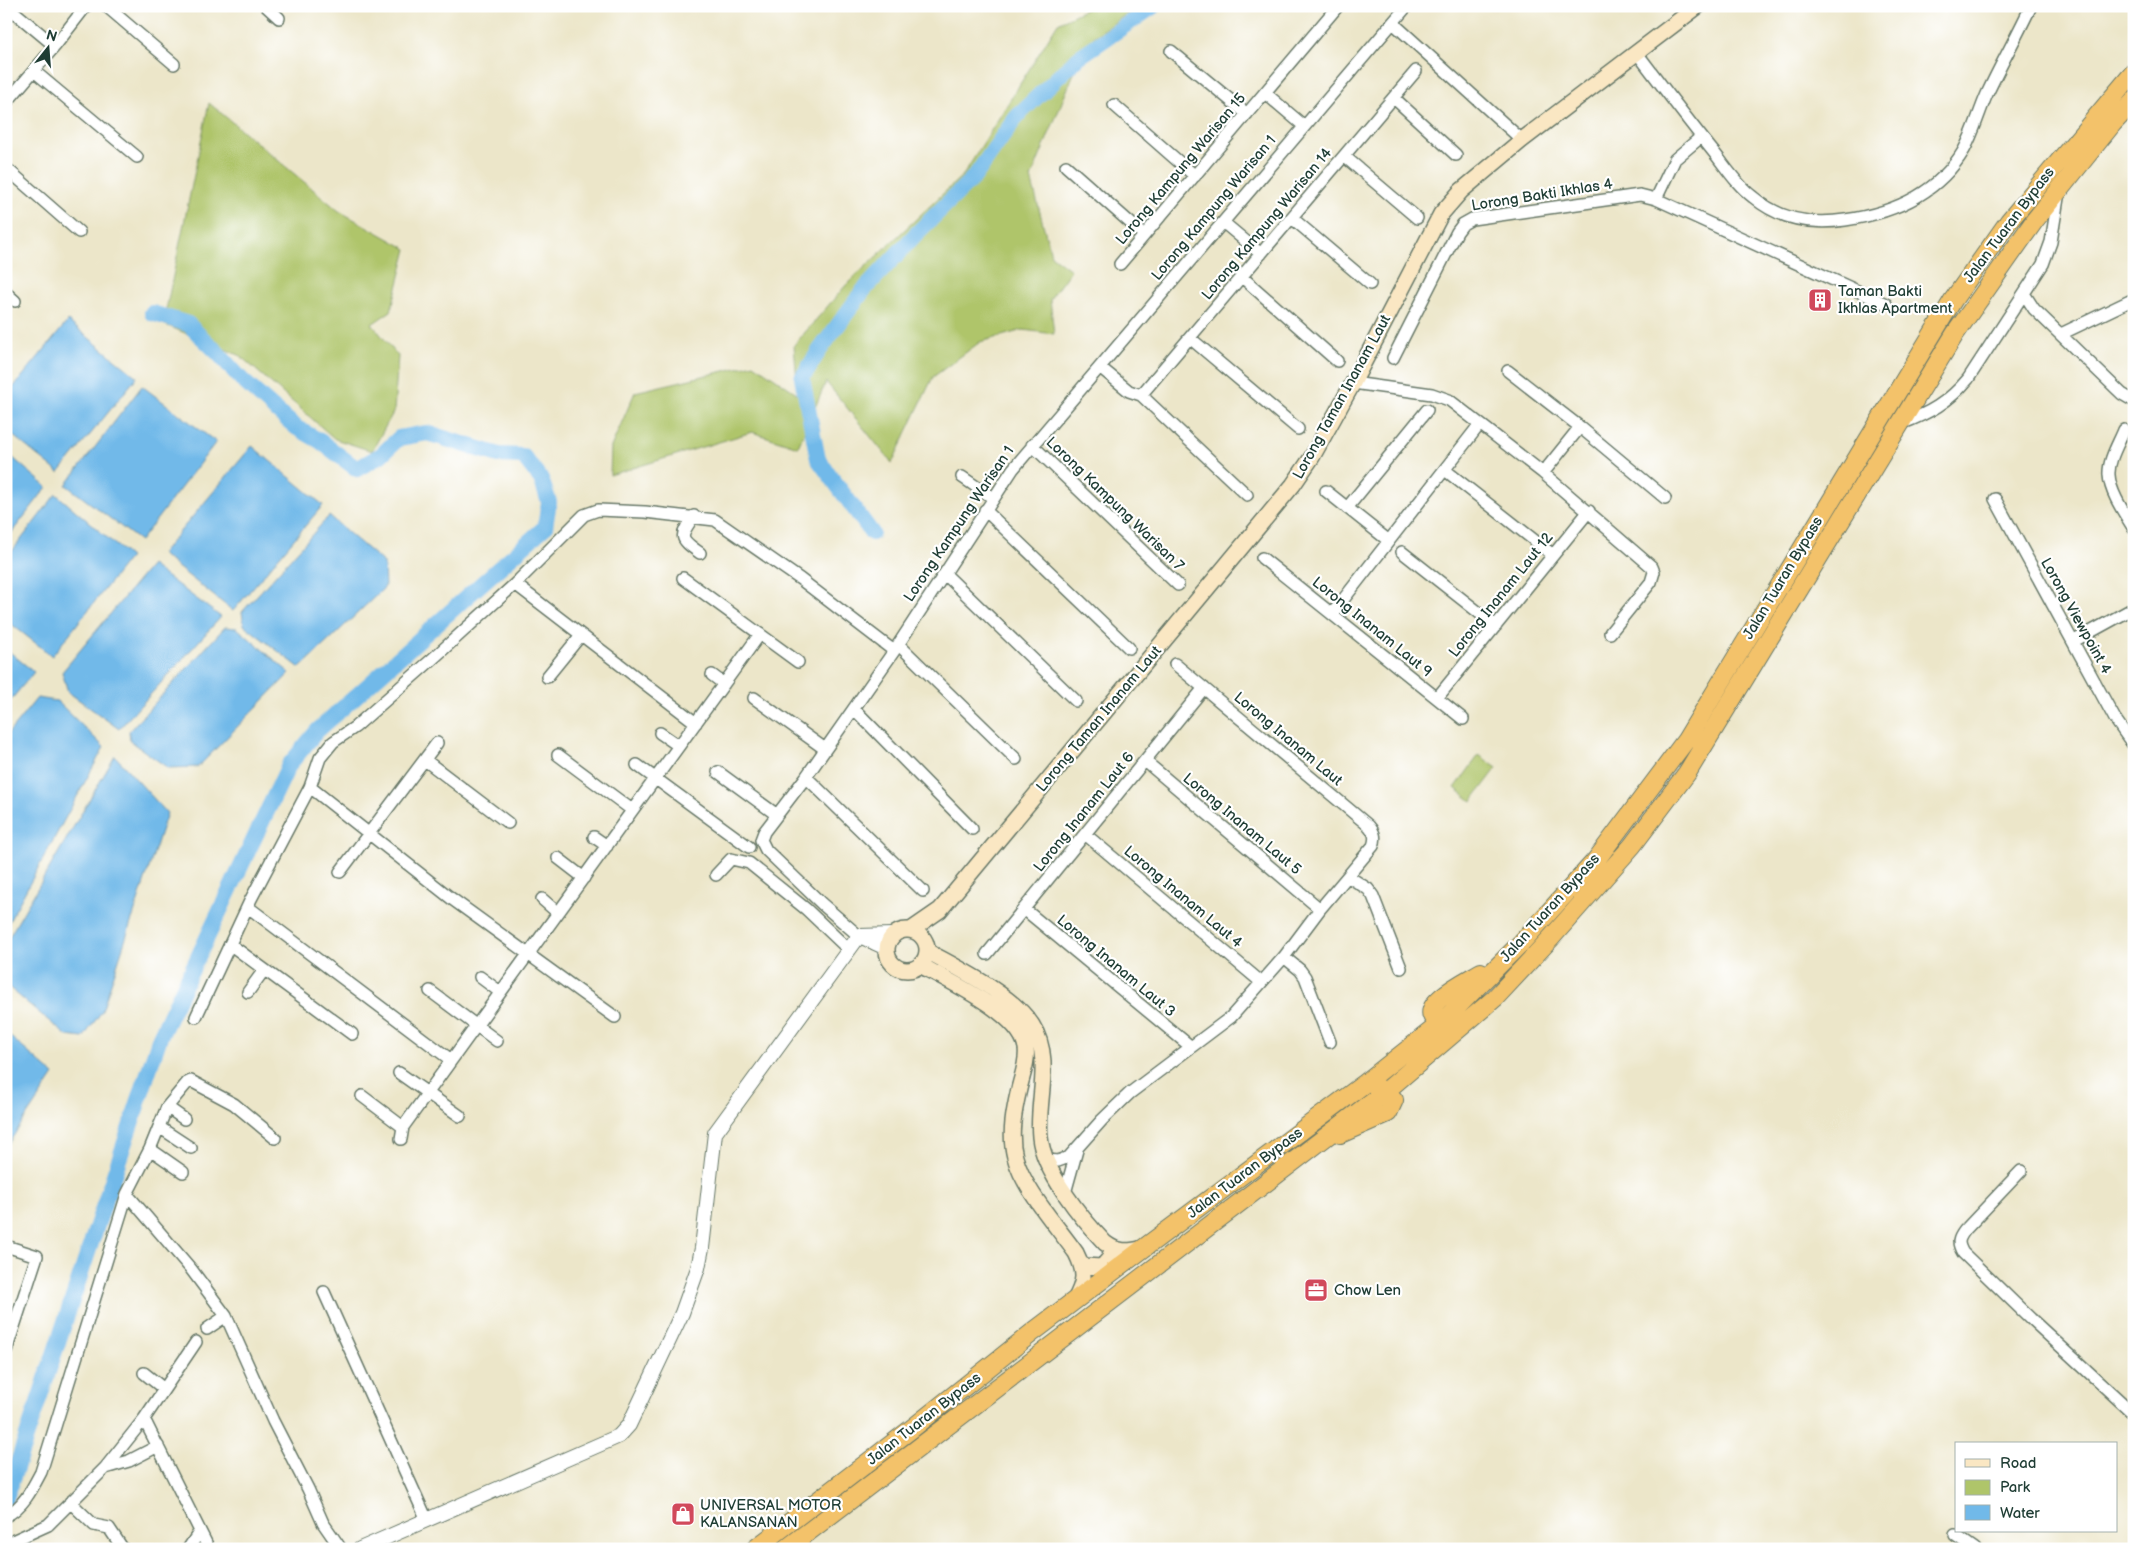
<svg xmlns="http://www.w3.org/2000/svg" width="2140" height="1555" font-family="'Balsamiq Sans',sans-serif">
	<style>
		.green { fill: #afc56a; stroke: #67814f }
		.water { fill: #71b9e9; stroke: #487b8e }
		.lines { fill: none; stroke-linecap: round; stroke-linejoin: round }
		.river { stroke: #71b9e9; stroke-width: 16 }
		.minor-casing { stroke: #677868; stroke-width: 14 }
		.tertiary-casing { stroke: #677868; stroke-width: 16 }
		.secondary-casing { stroke: #677868; stroke-width: 18 }
		.trunk-casing { stroke: #677868; stroke-width: 20 }
		.minor { stroke: #fff; stroke-width: 11 }
		.tertiary { stroke: #fff; stroke-width: 14 }
		.secondary { stroke: #fae7c3; stroke-width: 15 }
		.trunk { stroke: #f3c26a; stroke-width: 18 }
		.labels { text-anchor: middle; dominant-baseline: central; stroke-width: 4.5; stroke-linejoin: round; paint-order: stroke }
		.street-label { font-size: 15px; fill: #1f3d34; stroke: #fff }
		.poi-label { font-size: 15px; fill: #1f3d34; stroke: #fff; text-anchor: start }
	</style>
	<rect width="100%" height="100%" fill="#fff"/>
	<filter id="ink" filterUnits="userSpaceOnUse"><feTurbulence type="fractalNoise" baseFrequency=".02" numOctaves="2"/><feDisplacementMap in="SourceGraphic" scale="10" xChannelSelector="R" yChannelSelector="G"/><feConvolveMatrix kernelMatrix="1 2 1 2 8 2 1 2 1" color-interpolation-filters="sRGB"/></filter>
	<filter id="wash" filterUnits="userSpaceOnUse"><feTurbulence type="fractalNoise" baseFrequency=".0096" numOctaves="4" result="noise"/><feDisplacementMap in="SourceGraphic" scale="20" xChannelSelector="R" yChannelSelector="G"/><feGaussianBlur stdDeviation="1.12" result="paint"/><feColorMatrix in="noise" values="0 0 0 0 0 0 0 0 0 0 0 0 0 0 0 0 0 1.4 0 .05"/><feComposite in="paint" operator="in"/></filter>
	<g filter="url(#wash)">
		<rect width="100%" height="100%" fill="#ece6c9"/>
		<path class="green" d="M1092,6H1138L1094,37L1076,68L1031,178L1051,255L1071,270L1050,299L1054,334L1023,330L980,342L933,377L892,463L826,382L798,447L752,432L610,475L611,447L635,392L754,364L798,394L794,345L847,284L964,174L1058,23Z
			M209,103L339,211L407,249L391,311L372,324L398,356L394,411L372,451L335,439L239,355L163,324Z
			M1479,755L1497,768L1472,801L1455,788Z"/>
		<path class="water" d="M68,321L137,377L59,473L6,430V396Z
			M142,386L216,442L140,541L66,485Z
			M252,446L323,505L233,611L161,554Z
			M6,452L47,487L6,540Z
			M56,494L130,557L52,656L6,620V559Z
			M329,516L384,563L385,587L300,668L244,625L242,612Z
			M151,565L221,617L119,729L68,692L62,672Z
			M225,627L237,628L290,673L198,767L168,768L130,741L129,731Z
			M6,649L34,672L6,706Z
			M37,698L57,701L104,747L6,927V736Z
			M115,756L167,813L102,1011L83,1038L67,1036L6,985V942Z
			M6,1033L54,1075L6,1147Z"/>
		<g class="lines">
			<path class="river" d="M872,533L818,459L802,378L819,351L863,291L915,235L975,176L1017,116L1079,57L1154,6
				M6,1498L160,1037L289,765L317,731L545,527L549,502L541,479L523,456L499,455L427,433L399,438L381,455L357,469L320,441L297,428L272,407L242,380L217,352L188,324L152,313"/>
		</g>
	</g>
	<g filter="url(#ink)">
		<g class="lines">
			<g class="minor-casing">
				<path id="minor" d="M7,6L55,46
					M106,6L174,64
					M266,6L279,18
					M1393,23L1522,140
					M1171,51L1247,114
					M1637,53C1663,87 1689,122 1716,155C1727,169 1738,186 1753,197C1780,220 1812,225 1845,220C1894,213 1938,194 1964,150C1974,132 1979,112 1987,94C2001,64 2017,36 2031,6
					M34,71L137,157
					M1265,93L1304,126
					M1394,98L1456,155
					M6,103L55,46L86,6
					M1114,105L1195,176
					M1344,156L1417,218
					M1066,166L1144,235
					M6,168L79,232
					M1656,199L1675,159L1701,137
					M1292,218L1370,284
					M1224,223L1261,254
					M1120,264L1338,6
					M1242,277L1337,361
					M6,293L15,301
					M2025,295L2034,309L2122,394L2134,401
					M2061,334L2134,299
					M1190,338L1298,429
					M1393,358L1457,232L1463,224L1472,219L1640,195L1656,199L1886,304
					M1101,368L1129,391L1141,395L1247,495
					M1508,371L1580,427L1665,498
					M1353,383L1432,394L1449,400L1543,473L1652,567L1654,572L1651,582L1610,633
					M1141,395L1416,71
					M1901,424C1929,413 1948,403 1968,379L2043,264L2051,242L2059,192
					M2124,430C2119,443 2108,460 2109,475C2110,493 2125,514 2134,529
					M1032,445L1178,585
					M1445,470L1553,555
					M1543,473L1580,427
					M962,477L993,498
					M1326,491L1389,541
					M1995,499L2115,719L2134,746
					M1347,508L1427,410
					M985,510L1129,648
					M694,516C679,537 679,538 700,553
					M1402,552L1496,626
					M1262,558L1463,719
					M945,574L1076,701
					M683,578L798,662
					M515,584L696,723
					M1332,614L1480,424
					M2074,641L2134,608
					M899,645L1016,759
					M712,675L724,684
					M547,677L581,635
					M754,698L825,749
					M1437,698L1589,511
					M854,709L972,829
					M660,733L679,746
					M558,755L632,810
					M425,760L508,823
					M1145,761L1320,909
					M637,765L749,847
					M718,772L777,815
					M806,777L923,891
					M310,787L452,899L615,1017
					M1085,834L1261,982
					M594,837L607,846
					M558,858L584,878
					M340,872L437,743
					M716,875L731,859L749,863L806,909L849,950
					M1349,877L1368,889L1373,896L1401,968
					M542,899L558,913
					M248,907L451,1060
					M1024,909L1190,1046
					M859,936L822,904L766,850L761,840L764,832L806,777L894,651L1013,469L1407,6
					M231,945L352,1034
					M987,954L1204,688
					M1284,957L1300,970L1305,977L1330,1042
					M480,977L500,992
					M430,991L497,1041
					M248,992L264,970
					M196,1017L251,899L310,787L320,758L333,742L355,727L437,655L515,584L584,515L598,510L645,512L715,520L800,579L894,651
					M399,1073L460,1116
					M362,1096L403,1127
					M167,1107L184,1119
					M159,1127L191,1148
					M275,1138L234,1104L191,1081L187,1083L167,1107L150,1149L127,1194L191,1269L226,1316L273,1421L308,1489L323,1523L341,1549
					M401,1139L403,1127L760,634
					M150,1149L183,1172
					M1047,1160L1058,1161L1069,1157L1102,1120L1130,1093L1231,1017L1284,957L1320,909L1373,846C1376,838 1375,833 1369,826L1175,664
					M2021,1171L1965,1230C1958,1239 1957,1243 1963,1253L2031,1319L2134,1414
					M1065,1193L1077,1150
					M6,1246L37,1256L6,1351
					M324,1292L427,1520
					M207,1329L226,1316
					M144,1373L164,1389
					M144,1419L209,1549
					M105,1468L129,1461L158,1446
					M70,1502L94,1525L109,1528L123,1549
					M6,1516C24,1506 32,1489 41,1472L127,1194
					M1955,1535L1975,1549
					M6,1544L48,1525L105,1468L144,1419L196,1342
					M188,1549L200,1531"/>
			</g>
			<g class="tertiary-casing">
				<path id="tertiary" d="M859,936L893,935
					M862,937L886,948
					M360,1549L610,1440L619,1436L629,1425L682,1313L698,1268L702,1248L715,1133L859,936"/>
			</g>
			<g class="secondary-casing">
				<path id="secondary" d="M887 950a20 20 0 1 1 40 0a20 20 0 1 1-40 0Z
					M911,930L940,910L1293,485L1312,457L1353,383L1441,214L1461,191L1522,140L1698,6
					M927,951C959,969 1013,995 1032,1025C1054,1060 1036,1099 1040,1137C1043,1171 1082,1219 1105,1243C1118,1253 1128,1252 1144,1248
					M920,965C949,981 1021,1014 1026,1048C1028,1061 1022,1076 1019,1089C1014,1111 1009,1135 1015,1157C1023,1189 1057,1226 1076,1253C1086,1273 1085,1281 1075,1300
					M1083,1266L1102,1267L1109,1259L1113,1249"/>
			</g>
			<g class="trunk-casing">
				<path id="trunk" d="M1451,1023C1445,1024 1441,1023 1436,1020C1415,1005 1472,978 1481,972
					M1340,1134L1388,1113L1394,1100L1386,1091L1377,1088
					M755,1549L914,1427L1033,1332L1144,1248L1364,1084L1441,1023L1522,942L1596,860L1686,740L1953,300L2009,221L2134,72
					M786,1549L1386,1091L1495,998L1551,938L1632,846L1687,773L1955,334L2035,220L2113,123L2134,101"/>
			</g>
			<use href="#minor" class="minor"/>
			<use href="#tertiary" class="tertiary"/>
			<use href="#secondary" class="secondary"/>
			<use href="#trunk" class="trunk"/>
		</g>
	</g>
	<defs>
		<g id="building-square" transform="scale(1.25)"><rect x="-9" y="-9" width="18" height="18" rx="4" fill="#d1495b" stroke="#fff"/><path d="M-4-6H4V6H1V3H-1V6H-4ZM-2.5-4.3h1.7v1.8h-1.7ZM.8-4.3h1.7v1.8H.8ZM-2.5-1h1.7V.8h-1.7ZM.8-1h1.7V.8H.8Z" fill="#fff"/></g>
		<g id="office-square" transform="scale(1.25)"><rect x="-9" y="-9" width="18" height="18" rx="4" fill="#d1495b" stroke="#fff"/><path d="M-6-3h4V-5.5h4V-3h4V5H-6ZM-1-4.5V-3h2v-1.5ZM-6 0V1H6V0Z" fill="#fff"/></g>
		<g id="shop-square" transform="scale(1.25)"><rect x="-9" y="-9" width="18" height="18" rx="4" fill="#d1495b" stroke="#fff"/><path d="M-5-2.5h2.3a2.7 3.5 0 0 1 5.4 0H5L5.5 6h-11ZM-1.5-2.5h3a1.5 2.3 0 0 0-3 0Z" fill="#fff"/></g>
	</defs>
	<g fill-rule="evenodd">
		<use href="#building-square" x="1820" y="300"/>
		<use href="#office-square" x="1316" y="1290"/>
		<use href="#shop-square" x="683" y="1514"/>
	</g>
	<g class="labels">
		<g class="street-label">
			<text transform="translate(1181 169) rotate(-50)">Lorong Kampung Warisan 15</text>
			<text transform="translate(1542 195) rotate(-9)">Lorong Bakti Ikhlas 4</text>
			<text transform="translate(1214 208) rotate(-50)">Lorong Kampung Warisan 1</text>
			<text transform="translate(1267 224) rotate(-50)">Lorong Kampung Warisan 14</text>
			<text transform="translate(2009 225) rotate(-53)">Jalan Tuaran Bypass</text>
			<text transform="translate(1342 397) rotate(-61)">Lorong Taman Inanam Laut</text>
			<text transform="translate(1115 504) rotate(44)">Lorong Kampung Warisan 7</text>
			<text transform="translate(959 524) rotate(-56)">Lorong Kampung Warisan 1</text>
			<text transform="translate(1783 578) rotate(-59)">Jalan Tuaran Bypass</text>
			<text transform="translate(1501 595) rotate(-51)">Lorong Inanam Laut 12</text>
			<text transform="translate(2076 616) rotate(61)">Lorong Viewpoint 4</text>
			<text transform="translate(1372 627) rotate(39)">Lorong Inanam Laut 9</text>
			<text transform="translate(1099 719) rotate(-50)">Lorong Taman Inanam Laut</text>
			<text transform="translate(1288 739) rotate(40)">Lorong Inanam Laut</text>
			<text transform="translate(1084 812) rotate(-51)">Lorong Inanam Laut 6</text>
			<text transform="translate(1242 824) rotate(40)">Lorong Inanam Laut 5</text>
			<text transform="translate(1183 897) rotate(40)">Lorong Inanam Laut 4</text>
			<text transform="translate(1550 908) rotate(-48)">Jalan Tuaran Bypass</text>
			<text transform="translate(1116 966) rotate(40)">Lorong Inanam Laut 3</text>
			<text transform="translate(1245 1173) rotate(-37)">Jalan Tuaran Bypass</text>
			<text transform="translate(924 1419) rotate(-38)">Jalan Tuaran Bypass</text>
		</g>
		<g class="poi-label">
			<text x="1838" y="291">Taman Bakti<tspan x="1838" dy="17">Ikhlas Apartment</tspan></text>
			<text x="1334" y="1290">Chow Len</text>
			<text x="700" y="1505">UNIVERSAL MOTOR<tspan x="700" dy="17">KALANSANAN</tspan></text>
		</g>
	</g>
	<rect width="2140" height="1555" fill="none" stroke="#fff" stroke-width="25"/>
	<rect x="1955" y="1442" width="162" height="90" fill="#ffffff" stroke="#a5b1ae"/>
	<rect x="1965" y="1459" width="25" height="8" fill="#fae7c3" stroke="#a5b1ae"/>
	<text x="2000" y="1468" font-size="15" fill="#1f3d34">Road</text>
	<rect x="1965" y="1480" width="25" height="15" fill="#afc56a" stroke="#a5b1ae"/>
	<text x="2000" y="1492" font-size="15" fill="#1f3d34">Park</text>
	<rect x="1965" y="1505" width="25" height="15" fill="#71b9e9" stroke="#a5b1ae"/>
	<text x="2000" y="1518" font-size="15" fill="#1f3d34">Water</text>
	<g transform="translate(48 48) rotate(17)" stroke="#ffffff" stroke-width="4" paint-order="stroke">
	<path d="M0-4L9 19L0 12L-9 19Z" fill="#1f3d34"/>
	<text y="-8" font-size="14" font-weight="bold" text-anchor="middle" fill="#1f3d34">N</text>
	</g>
</svg>
